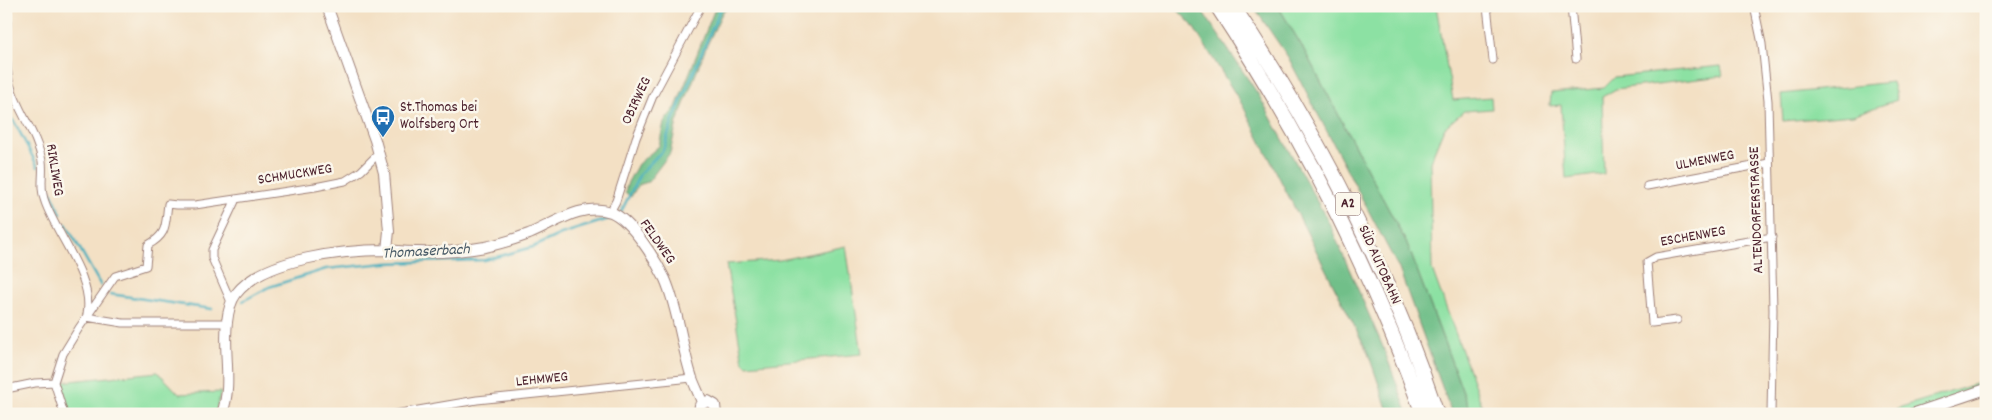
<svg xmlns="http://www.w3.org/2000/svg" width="1992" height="420" font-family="Dekko,sans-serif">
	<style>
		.green { fill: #8ce1a3; stroke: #6b8067 }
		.forest { fill: #71bf89; stroke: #5e6f5a }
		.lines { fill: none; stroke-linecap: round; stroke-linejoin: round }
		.stream { stroke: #3fadbd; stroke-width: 2.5 }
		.street-casing { stroke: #9e8078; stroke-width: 9 }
		.secondary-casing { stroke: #9e8078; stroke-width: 12 }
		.highway-casing { stroke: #9e8078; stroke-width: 16 }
		.street { stroke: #fff; stroke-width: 7 }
		.secondary { stroke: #fff; stroke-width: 10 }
		.highway { stroke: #fff; stroke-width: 14 }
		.labels { text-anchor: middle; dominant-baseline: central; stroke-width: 5; stroke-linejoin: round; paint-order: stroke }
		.shield { fill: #fbf7ec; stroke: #7f6065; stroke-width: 1 }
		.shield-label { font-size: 14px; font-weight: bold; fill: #4a1f2b }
		.street-label { font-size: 15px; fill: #4a1f2b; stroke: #fbf7ec }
		.poi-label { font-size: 15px; fill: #4a1f2b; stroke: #fbf7ec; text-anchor: start }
		.water-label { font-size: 16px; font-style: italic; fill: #465865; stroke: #fbf7ec }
	</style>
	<rect width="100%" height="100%" fill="#fbf7ec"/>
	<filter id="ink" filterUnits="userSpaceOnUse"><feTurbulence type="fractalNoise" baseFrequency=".02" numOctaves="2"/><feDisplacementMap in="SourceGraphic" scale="10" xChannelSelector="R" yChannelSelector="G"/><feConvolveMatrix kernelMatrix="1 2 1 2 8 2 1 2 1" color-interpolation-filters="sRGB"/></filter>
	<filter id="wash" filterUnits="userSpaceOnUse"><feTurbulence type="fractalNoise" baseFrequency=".0096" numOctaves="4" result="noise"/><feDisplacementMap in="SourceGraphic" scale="20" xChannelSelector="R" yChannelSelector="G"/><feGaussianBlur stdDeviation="1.12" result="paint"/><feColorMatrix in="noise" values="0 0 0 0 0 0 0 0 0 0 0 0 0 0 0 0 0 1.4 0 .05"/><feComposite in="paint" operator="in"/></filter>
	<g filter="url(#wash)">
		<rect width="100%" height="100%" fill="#f3e0c4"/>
		<path class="green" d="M1278,6H1436L1453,100L1491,97L1492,109L1464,111L1444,128L1430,162L1432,269L1485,414H1471L1408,246L1303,48Z
			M1721,66L1723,76L1616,89L1602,97L1604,174L1566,179L1561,105L1550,106L1551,93L1604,88L1615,77Z
			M1892,82L1897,100L1853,115L1783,121L1781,94Z
			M846,246L862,354L747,365L743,362L726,264L780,260Z
			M158,372L179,394L221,392L215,414H70L61,382Z
			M1986,381V395L1921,414H1888L1901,407Z"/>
		<path class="forest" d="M716,6H732L723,11L707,45L677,122L670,153L648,182L638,185L631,197L625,192L628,182L638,164L659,146L664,122L676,107Z
			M1174,6H1199L1258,94L1330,225L1383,347L1408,414H1389L1368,353L1243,106L1192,25Z
			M1253,6H1278L1303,48L1408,246L1471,414H1452L1399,269L1288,57Z"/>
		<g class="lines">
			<path class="stream" d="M6,113L15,123L38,167
				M45,178L61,214
				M621,212L640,174L663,150L673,120L720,10L725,6
				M66,224L101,286
				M110,294L212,309
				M243,301L269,287L326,269L386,263L485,260L533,247L561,234L609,219"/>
		</g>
	</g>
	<g filter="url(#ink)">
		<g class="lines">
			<g class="street-casing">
				<path id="street" d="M1487,6L1493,60
					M1571,6L1576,59
					M1754,6L1762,44L1768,101L1773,310L1771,414
					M6,37L8,6
					M6,53C7,64 7,77 11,87C19,113 37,134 42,161C44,175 39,187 45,202C57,236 94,278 87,314
					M1647,186L1769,163
					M610,212L616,201L636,138L653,96L701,6
					M231,302L212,258V250L236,199
					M86,317L123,323H226
					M1677,320L1652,323L1647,262L1656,257L1772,237
					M6,389L35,383L54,382
					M64,414L54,382L63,354L79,328L115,276L146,266L148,245C168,234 165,225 168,204L177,205H195L315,187L345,181L361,171L379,153
					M395,414L477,400L692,378"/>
			</g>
			<g class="secondary-casing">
				<path id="secondary" d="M387,250C420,254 452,253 485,247C499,244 515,239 529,234C554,224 581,202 611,212C632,221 655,259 665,279C679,311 681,345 692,378C695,386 699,394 702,402
					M222,414C233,383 223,353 227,322C228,313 230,302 236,294C263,258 346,250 387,250L389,231L384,173L375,140L327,6
					M699,414L700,405L708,401L715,405L716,414
					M1912,414L1986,389"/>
			</g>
			<g class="highway-casing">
				<path id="highway" d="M1217,6C1301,134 1371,270 1423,414
					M1233,6C1317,132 1389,270 1437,414"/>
			</g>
			<use href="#street" class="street"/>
			<use href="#secondary" class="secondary"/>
			<use href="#highway" class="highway"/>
		</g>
	</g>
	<defs>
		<g id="bus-pin" transform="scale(1.25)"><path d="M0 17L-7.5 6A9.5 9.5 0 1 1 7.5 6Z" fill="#1f6fb2" stroke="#fbf7ec"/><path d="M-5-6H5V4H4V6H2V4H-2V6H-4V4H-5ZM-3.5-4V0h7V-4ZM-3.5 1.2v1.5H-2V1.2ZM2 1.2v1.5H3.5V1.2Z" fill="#fff"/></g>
	</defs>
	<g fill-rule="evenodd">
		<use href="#bus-pin" x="383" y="117"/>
	</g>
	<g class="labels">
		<rect class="shield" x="1335.5" y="192.5" width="25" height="23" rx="4"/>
		<g class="shield-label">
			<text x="1348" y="204">A2</text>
		</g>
		<g class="street-label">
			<text transform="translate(637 101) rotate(-65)">OBIRWEG</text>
			<text transform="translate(1705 161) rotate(-11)">ULMENWEG</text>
			<text transform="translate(54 170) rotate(81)">RIKLIWEG</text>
			<text transform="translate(295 175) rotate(-9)">SCHMUCKWEG</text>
			<text transform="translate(1757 210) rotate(-92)">ALTENDORFERSTRASSE</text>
			<text transform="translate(1693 237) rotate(-10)">ESCHENWEG</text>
			<text transform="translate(657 242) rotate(55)">FELDWEG</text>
			<text transform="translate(1379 265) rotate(66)">SÜD AUTOBAHN</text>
			<text transform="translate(542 380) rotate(-6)">LEHMWEG</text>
		</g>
		<g class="poi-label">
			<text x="400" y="108">St.Thomas bei<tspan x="400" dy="17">Wolfsberg Ort</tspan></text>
		</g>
		<g class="water-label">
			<text transform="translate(426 252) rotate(-3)">Thomaserbach</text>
		</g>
	</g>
	<rect width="1992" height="420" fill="none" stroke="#fbf7ec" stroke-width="25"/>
</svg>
